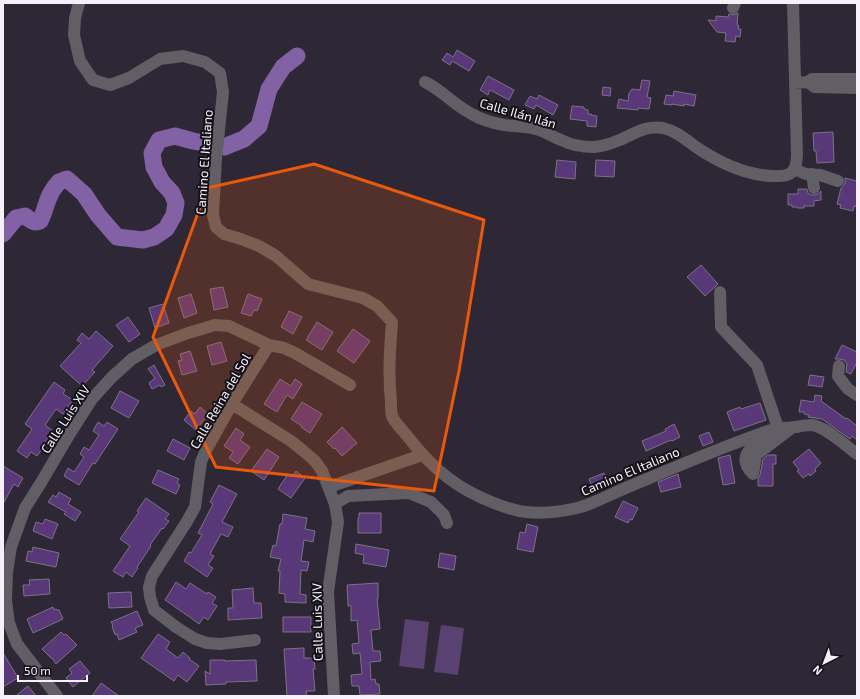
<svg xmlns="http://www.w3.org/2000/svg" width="860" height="699" font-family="'Exo 2',sans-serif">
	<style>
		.green { fill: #594272 }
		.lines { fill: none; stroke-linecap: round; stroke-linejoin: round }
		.river { stroke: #8261a5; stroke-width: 17 }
		.building { fill: #593879; stroke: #7a7383 }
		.minor { stroke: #615e65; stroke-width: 12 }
		.marked { fill: #e8590c; fill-opacity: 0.2; stroke: #e8590c; stroke-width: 3; stroke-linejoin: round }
		.labels { text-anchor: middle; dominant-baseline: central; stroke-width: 4; stroke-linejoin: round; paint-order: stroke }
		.street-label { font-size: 13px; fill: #f5f1fa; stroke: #141218 }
	</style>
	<rect width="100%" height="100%" fill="#2e2735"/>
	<path class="green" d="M405,619L429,622L424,669L399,666Z
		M441,625L464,628L458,675L434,672Z"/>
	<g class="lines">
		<path class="river" d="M3,234L16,218L25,216C31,220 33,224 40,221C45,212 46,202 51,193C53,189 56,185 59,182L67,179L84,194L98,215L117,237L143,240L154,237L166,229L174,215L176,203L172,193L162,182L154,167L152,153L159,140L175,136L193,141L224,147L244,139L259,126L269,89L283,67L297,56"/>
	</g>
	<path class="building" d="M738,13L737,25L739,26L738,29H741L740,37L736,36L735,42L725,41L726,33L717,32L708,20L716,21V16L728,17L729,14L734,15Z
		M457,50L475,61L469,71L452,61L450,65L442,60L447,53L453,57Z
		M488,76L514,90L509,100L490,90L488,95L480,90Z
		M642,80L650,81L647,97L651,98L649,109L638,108V110L617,108L619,99L628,101L629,93L632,89L640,90Z
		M603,87L611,88L610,96L602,95Z
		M674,91L696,95L694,106L684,104V106L672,104V105L664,104L666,95L673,96Z
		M539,95L558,105L553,115L536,105L534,109L525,105L530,96L537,99Z
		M572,106L584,107V109L588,110V114H591V115L597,116L596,127L587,126V121L570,119Z
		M833,132L834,162L817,163L816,151H814L813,133Z
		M557,160L576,162L575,179L555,177Z
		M596,160L615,161L614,177L595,176Z
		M845,178L857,181V207L854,206L853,211L840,208L841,205L837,204L841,188L843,186L845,183Z
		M798,189H807L808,193L811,195H815L818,194L821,191V200L814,201V206H804V208H797V207H792V205H788V194H798Z
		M701,265L718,284L705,296L687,277Z
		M223,287L228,307L214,310L210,289Z
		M191,294L197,313L184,318L178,298Z
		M248,294L262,299L257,311L254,310L251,316L241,313Z
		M163,304L169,323L155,328L149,308Z
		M289,311L302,317L293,334L281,327Z
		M128,317L140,334L129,342L116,325Z
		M317,322L333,332L322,350L306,340Z
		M353,329L370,341L354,363L337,351Z
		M96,331L113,346L92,370L95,372L82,386L60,366L81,343L77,340L82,333L89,339Z
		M221,342L227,361L212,365L207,346Z
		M842,345L857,352V362L851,374L846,372L847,364L844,360L839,359H835Z
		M190,351L197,371L182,375L178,361L182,360L180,354Z
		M154,365L165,385L161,387L160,385L152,389L149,383L155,378L148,369Z
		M810,375L824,377L822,387L808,385Z
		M280,379L291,386L295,379L302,384L293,399L287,395L277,412L264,404Z
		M54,382L65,390L63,394L73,400L63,414L56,409L45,425L53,431L41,448L42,449L37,456L31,452L27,458L17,451L32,429L25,424Z
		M120,391L139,401L129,418L111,408Z
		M815,395L822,396L821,401L846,419L847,418L857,426V440L852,436L850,439L822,419L808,417L809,415L804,414V412H799L801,400L814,402Z
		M302,402L322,414L310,433L301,427L302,426L291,419Z
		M760,403L766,420L734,431L727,412L740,407L741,409Z
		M200,407L208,414L196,430L184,420L191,411L195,414Z
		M98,422L104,426L107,422L118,429L95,464L93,463L79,485L64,476L68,468L74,472L84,457L80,454L84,447L89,450L99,435L93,431Z
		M674,424L680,437L672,441L671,440L646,451L642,441L666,431L665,429Z
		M342,427L357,443L342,456L335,448L334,449L327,442Z
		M236,428L244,434L240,440L250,447L238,464L229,458L233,452L224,446Z
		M709,432L713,442L703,446L699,436Z
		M173,439L190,448L184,460L167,451Z
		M267,449L279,457L264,480L251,471Z
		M809,449L821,463L815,469L816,471L810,476L809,474L803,478L797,471L799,470L793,462Z
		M730,455L735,483L723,485L718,458Z
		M768,455H776V464H773V486H758V479L760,475L763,459Z
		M3,466L23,478L18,487L14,484L3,504Z
		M158,470L179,479L177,483L180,485L176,494L152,483Z
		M296,471L305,478L291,498L278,489L288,474L292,477Z
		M604,473L608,483L604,485L605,486L594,491L589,479Z
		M678,474L681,487L661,492L658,482Z
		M219,485L237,494L222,522L233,527L228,537L221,534L210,554L214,556L208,565L213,568L207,577L184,561L189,552L191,553L202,535L198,533L213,504L210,502Z
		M59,492L71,499L68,504L81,512L75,521L64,514L66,512L48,502L53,495L56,497Z
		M146,498L169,514L165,519L169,521L163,529L162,528L150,545L151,546L137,567L138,568L132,577L126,572L123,577L113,571L130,546L120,539L139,512L137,511Z
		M623,501L638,508L632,520L630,519L628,523L615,517Z
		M359,513H381V533H358V518H359Z
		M283,514L307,518L305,529L315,531L313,542L304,540L301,561L309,562L307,571L301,570L300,594L306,595V603L285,602V594L279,593L280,571H278L281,559L270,557L273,545L276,546L280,524H282Z
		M45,519L58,524L52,539L33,531L36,522L43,524Z
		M527,524L538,527L533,552L517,549L520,532L525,533Z
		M356,544L389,550L386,567L363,563L364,555L355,553Z
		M33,547L59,553L56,567L26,561L28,551L32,552Z
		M440,553L456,556L454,570L438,567Z
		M49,579L50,594L24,596L23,585H30L29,580Z
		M176,582L186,589L190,583L207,594L208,592L216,597L212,603L217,606L208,620L204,617L199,624L191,618L165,600Z
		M378,583V599H377L380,629L371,630L373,651H380L381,661L370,662L371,680L375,679L376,684H379L380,694L360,695L359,686H352L351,675L362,674L360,653L353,654L352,644L359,643L357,620L351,621V606H348L347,585Z
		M253,588L254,603H261L262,618L228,620V608H233L232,590Z
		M131,592L132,607L109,608L108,593Z
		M53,607L54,610L56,609L57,610H59L63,619L33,633L27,619Z
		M137,611L143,625L135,628L137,632L119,640L117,634L115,635L112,626L113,625L111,622Z
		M283,617H311V632H283Z
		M61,632L64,635L66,634L77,645L56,664L52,658H51L42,649Z
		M158,634L170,642L166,649L178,658L183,652L190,658L189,659L199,666L187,682L178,675L174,681L141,658Z
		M304,648V658H314L315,669H313L315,691H306L307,696H287L284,649Z
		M3,653L18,678L3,687Z
		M210,660H225V661L256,660L257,681L226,682V684L206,685L205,671L210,674Z
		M80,661L90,673L73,687L66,678L72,673L69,669Z
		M101,683L119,696H92Z
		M28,686L36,696H16L25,688Z"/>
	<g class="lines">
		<path class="minor" d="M79,3L75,18L74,35L80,61L93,80L110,85L129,78L160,59L183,56L205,62L220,73L223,92L216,158L213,215L216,227L224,234L241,239L259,246L276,256L308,284L363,298L377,306L392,322C390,348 388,374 391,401C391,405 391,411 392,416C394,422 408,436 412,442C435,471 460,490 494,503C504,507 515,511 526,512C543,514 560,512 577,508C597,503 614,492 633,485C678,466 724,446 771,430C779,428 788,427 796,427C801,426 807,425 812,425C826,427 845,445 857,454
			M733,8L735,3
			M425,82C442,90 454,105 470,113C480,119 492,123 504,125C511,126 518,126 525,127C530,127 535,129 539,130C547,133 554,137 561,140C571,145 583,147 594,147C602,146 610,144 617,141C633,135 644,125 663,128C677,131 687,141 699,149C722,164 747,176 775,176C791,177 796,172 797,156L793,3
			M808,82L812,79H857
			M795,83L808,82L814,87L857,88
			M794,169L806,174L820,175L838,181
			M812,174L814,188
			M720,292L721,327L757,365L778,428
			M839,366L838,376L848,389L857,395
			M232,404L291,441L301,449L315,461L322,471L335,504L338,522L328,592L334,696
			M765,436C751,447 736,457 753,474L756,455L793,427
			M329,487L422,455
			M335,504L348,496L409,493L431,502L444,515L447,523
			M255,640L220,644L207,643L195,639L176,627L154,610L150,597L149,587L152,576L186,523L195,507L201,462L206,450L232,404L269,345
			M57,696L17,644L9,623L6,600L7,572L11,547L25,508L42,481L69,435L92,399L112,377L132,359L156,345L188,333L215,325L229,326L269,345L284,348L295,353L350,385"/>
	</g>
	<path class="marked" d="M314,164L484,220L459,371L434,491L216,467L153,337L207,188Z"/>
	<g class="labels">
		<g class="street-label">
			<text transform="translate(518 113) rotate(16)">Calle Ilán Ilán</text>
			<text transform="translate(204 162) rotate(-86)">Camino El Italiano</text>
			<text transform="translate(220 401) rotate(-60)">Calle Reina del Sol</text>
			<text transform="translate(65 419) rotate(-57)">Calle Luis XIV</text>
			<text transform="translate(630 471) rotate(-23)">Camino El Italiano</text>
			<text transform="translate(317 622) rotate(-91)">Calle Luis XIV</text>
		</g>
	</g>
	<rect width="860" height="699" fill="none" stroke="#f5f1fa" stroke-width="8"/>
	<g transform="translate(824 663) rotate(222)" stroke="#141218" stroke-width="3" paint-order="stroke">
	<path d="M0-3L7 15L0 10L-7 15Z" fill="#f5f1fa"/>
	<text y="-6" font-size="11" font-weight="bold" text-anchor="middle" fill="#f5f1fa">N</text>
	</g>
	<path d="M18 675v6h69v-6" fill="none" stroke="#f5f1fa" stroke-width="2"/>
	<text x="24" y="675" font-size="12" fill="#f5f1fa" stroke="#141218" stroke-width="3" paint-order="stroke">50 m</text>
</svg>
